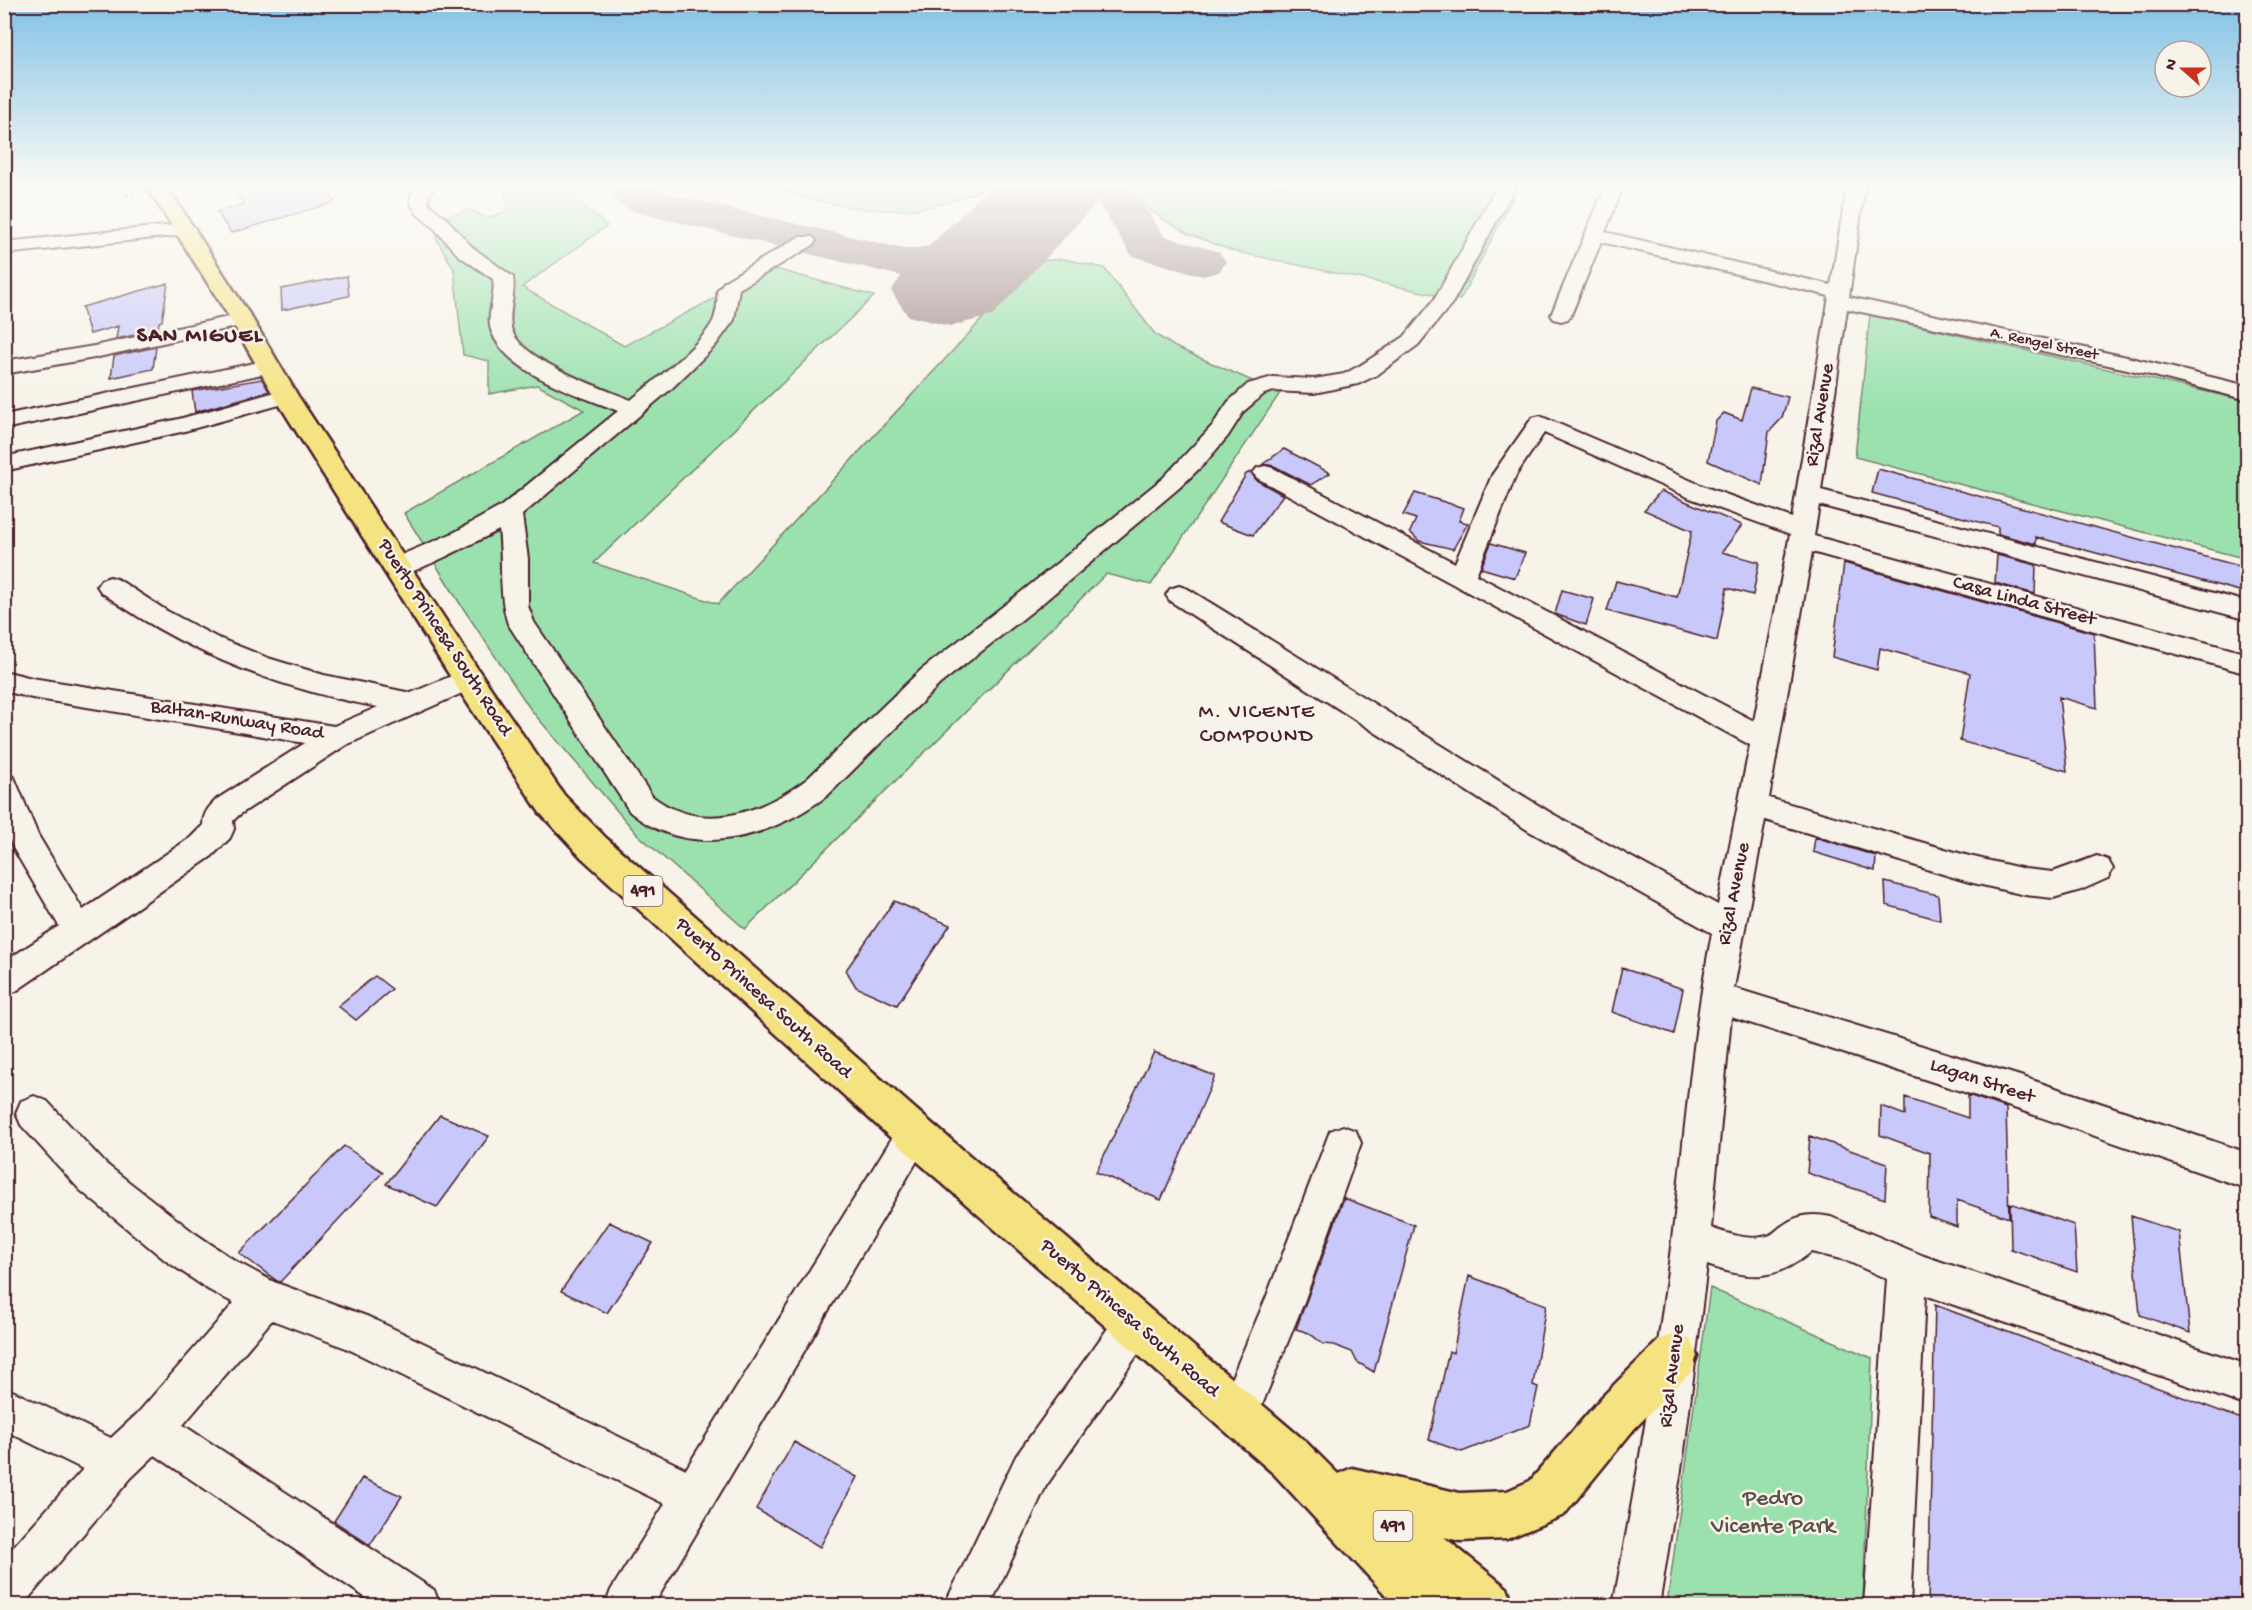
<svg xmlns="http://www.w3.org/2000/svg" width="2252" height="1610" font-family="'Gochi Hand',sans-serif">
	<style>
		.green { fill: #9be1ae; stroke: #72806c; stroke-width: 1.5 }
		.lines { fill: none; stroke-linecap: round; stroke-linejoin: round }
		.taxiway { fill: #a0898a; fill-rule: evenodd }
		.runway { fill: #a0898a; fill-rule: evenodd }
		.building { fill: #c8c8fa; stroke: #4a1f2b; stroke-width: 1.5 }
		.minor-casing { stroke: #4a1f2b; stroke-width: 4 }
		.major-casing { stroke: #4a1f2b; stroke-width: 5 }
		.path { stroke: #4a1f2b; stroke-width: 2; stroke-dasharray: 3 3; stroke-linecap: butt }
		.minor { fill: #f7f3e8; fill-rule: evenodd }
		.major { fill: #f5e382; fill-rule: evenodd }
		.path-bridge { stroke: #4a1f2b; stroke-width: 2; stroke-dasharray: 3 3; stroke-linecap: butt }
		.labels { text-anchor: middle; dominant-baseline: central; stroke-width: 5; stroke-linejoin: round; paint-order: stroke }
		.far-street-label { font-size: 16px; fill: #4a1f2b; stroke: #f7f3e8 }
		.shield { fill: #f7f3e8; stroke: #7e5f64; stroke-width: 1.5 }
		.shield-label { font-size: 18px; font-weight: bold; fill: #4a1f2b }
		.street-label { font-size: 20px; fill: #4a1f2b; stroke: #f7f3e8 }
		.neighbourhood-label { font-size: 21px; letter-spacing: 1.5px; fill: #4a1f2b; stroke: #f7f3e8 }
		.far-district-label { font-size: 22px; font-weight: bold; letter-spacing: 1.5px; fill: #4a1f2b; stroke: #f7f3e8 }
		.near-park-label { font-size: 24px; fill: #5e504c; stroke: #f7f3e8 }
	</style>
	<rect width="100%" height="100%" fill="#f7f3e8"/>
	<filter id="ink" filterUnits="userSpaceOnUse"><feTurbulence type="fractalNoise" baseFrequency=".0167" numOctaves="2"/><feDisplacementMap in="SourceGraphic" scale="12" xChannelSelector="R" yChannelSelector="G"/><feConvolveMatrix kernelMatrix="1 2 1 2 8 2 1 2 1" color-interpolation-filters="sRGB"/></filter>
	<g filter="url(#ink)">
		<path class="green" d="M502,185H572L577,200L607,226L522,287L624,346L772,268L874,296L594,563L718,604L1036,261L1064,259L1104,268L1155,334L1175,347L1280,393L1151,585L1106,574L745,929L636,833L531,710L459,602L404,513L584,410L537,385L489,394V361L463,355L454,269L436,238L449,216L469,209L488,218L509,210Z
			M762,185H990C914,227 839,209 762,185Z
			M1137,185H1520L1460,300L1233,251L1189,234L1166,221L1143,205Z
			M1870,315L2247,401V559L1855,457Z
			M1710,1288L1872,1358L1863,1605H1667Z"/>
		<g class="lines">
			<path class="taxiway" d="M605,185H649L664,193L905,249L950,244L991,223L1007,220L1023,223L1029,233L1023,243L976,267L905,277L635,212L619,204Z
				M1087,185H1130L1164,236L1219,252L1226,262L1219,272L1203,276L1132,256Z"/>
			<path class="runway" d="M993,185H1107L1092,208L992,316L950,326L908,316L891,291L908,266Z"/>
		</g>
		<path class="building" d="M230,185H321L335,202L231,233L217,212L244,204Z
			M347,276L349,296L282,310L281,289Z
			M168,283L162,321L159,322L158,330L116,339L118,326L90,334L82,307Z
			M156,347L153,369L111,378L114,356Z
			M262,379L269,391L195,412L192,391Z
			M1751,388L1788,397L1782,418L1769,432L1762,485L1708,461L1716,421L1724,413L1742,420Z
			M1284,449L1330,473L1311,485L1274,466L1263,464Z
			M1878,469L2247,568V593L2036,537V544L1998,534V527L1872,493Z
			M1251,472L1256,480L1283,495L1253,535L1218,522L1246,474Z
			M1661,491L1742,525L1722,552L1759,562L1753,595L1727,588L1717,641L1607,611L1616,581L1677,597L1692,531L1644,510Z
			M1415,493L1464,508L1459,521L1468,523L1453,549L1419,541L1410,532L1416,519L1403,515Z
			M1491,543L1525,553L1515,578L1481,568Z
			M1997,555L2036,565L2035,594L1995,583Z
			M1844,563L2094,633L2097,708L2059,697L2067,771L1960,741L1970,673L1880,648L1877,670L1832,657Z
			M1562,590L1594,599L1586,625L1555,614Z
			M1815,837L1876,856L1875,871L1813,852Z
			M1885,882L1938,895L1940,920L1886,905Z
			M894,901L950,925L897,1005L856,987L846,970Z
			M1622,968L1683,989L1674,1034L1612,1012Z
			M375,976L392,989L356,1020L338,1006Z
			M1154,1052L1215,1076L1161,1200L1096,1172Z
			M1968,1095L2006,1108L2009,1218L1957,1200V1227L1929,1217L1930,1153L1880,1135L1881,1106L1905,1115V1097L1968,1118Z
			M440,1115L489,1136L437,1207L386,1184Z
			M1810,1136L1887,1163L1885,1199L1807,1173Z
			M344,1146L383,1172L280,1282L277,1281L239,1253Z
			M1344,1198L1414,1225L1374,1372L1357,1362L1352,1352L1334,1345L1323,1344L1309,1333L1296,1329Z
			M2010,1203L2074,1225L2077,1272L2011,1249Z
			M2131,1216L2179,1232L2190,1333L2140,1315Z
			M609,1222L653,1243L607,1313L561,1291Z
			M1469,1276L1546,1305L1533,1385L1538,1387L1530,1425L1462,1452L1429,1440L1449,1351L1453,1353Z
			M1935,1305L2247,1421V1605H1928Z
			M794,1442L857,1477L820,1547L756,1509Z
			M362,1478L402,1496L370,1545L334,1521Z"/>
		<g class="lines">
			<g class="minor-casing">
				<path id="minor" d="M418,185H436L429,195L428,202L431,206L446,218L472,247L513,277C516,294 508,311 511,327C517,360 603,388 631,400C651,383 705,342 714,319C717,310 718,300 717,291L725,281L799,237H813L816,241L813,245L739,289L734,320L715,346L672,388L522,515L528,559V606L534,622L652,796C702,835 761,813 807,779L921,670L1020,593L1163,478L1212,426L1228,402L1248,384L1273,377L1314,379L1344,374L1361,365L1404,337L1434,300L1498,185H1516L1453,302L1418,345L1377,375L1358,384L1314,393L1274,391L1264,394L1244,411L1228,436L1204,464L1179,488L1039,606L940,684L828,795C771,838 691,862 630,812L508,624C498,594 503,561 499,530C481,539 413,575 396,576C393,576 390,574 387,573L383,567L387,561L453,533L500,507L618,411C579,395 506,374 491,330C486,315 496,296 493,279L458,255L432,226L417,214L410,202L411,195Z
					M1606,185H1624L1605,232L1831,285L1847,185H1865L1849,297L2127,357L2248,386V400L2127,369L1847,309L1821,490L2248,602V620L1819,505L1814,536L2248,654V674L1812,552L1769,798L1969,856L2025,869L2053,872L2097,856L2108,860L2113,869L2108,878L2081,890L2053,898L2025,895L1969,882L1765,820L1734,988L2020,1076L2248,1153V1189L2020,1110L1731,1017L1711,1228C1728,1234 1749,1241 1767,1236C1773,1235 1777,1229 1782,1226C1798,1214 1813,1213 1831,1217L1924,1256L2248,1365V1406L1925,1295L1910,1606H1864L1887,1279L1845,1260L1811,1252C1775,1281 1750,1280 1707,1265L1684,1451L1659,1606H1613C1636,1484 1657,1362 1672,1239C1685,1137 1692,1034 1712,933L1529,831L1170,601L1166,595L1170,589L1179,586L1188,589L1551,813L1718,905L1750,745L1257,478L1253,473L1257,468L1265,466L1273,468L1455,563L1492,475L1532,418L1540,416L1708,488L1792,518L1829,296L1601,242L1571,315L1568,319L1561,321L1554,319L1551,315ZM1544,433L1690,498L1790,534L1754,721L1476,575L1516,475Z
					M186,224L193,226L196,230L193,234L4,254V242Z
					M242,314L249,316L252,320L249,324L94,358L4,374V361L94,346Z
					M269,360L277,361L280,366L277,371L4,429V415Z
					M286,389L294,391L297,396L294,401L181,432L4,471V457L179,419Z
					M110,577L119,580L167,611L216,637L268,658L324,675L411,693L468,669L478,672L482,679L478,686L346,745L239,815L233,821L234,829L230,838L212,856L16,991L4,995V962L59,926L13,848L4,827V774L14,777L38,835L83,910L190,838L203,825C203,813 209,807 217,799L305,743L32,698L4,691V671L32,678L334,726L378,707C277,689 184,651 101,592L97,586L101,580Z
					M34,1096L47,1101L106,1164L193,1232L237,1262L274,1282L369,1317L686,1469L902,1122L915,1117L928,1122L933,1134L653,1606H605L611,1590L665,1504L346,1348L272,1320L183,1425L434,1590L440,1606H378L155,1455L131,1478L22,1606H4V1557L83,1469L4,1430V1387L111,1438L137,1414L234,1303L209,1290L165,1260L80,1190L21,1125L16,1113L21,1101Z
					M1343,1126L1356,1131L1361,1143L1304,1302L1253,1427L1238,1433L1223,1427L1217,1412L1266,1298L1330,1131Z
					M1135,1304L1149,1310L1155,1324L1149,1338L1046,1486L990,1606H944L1016,1456L1121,1310Z"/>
			</g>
			<g class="major-casing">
				<path id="major" d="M146,185H166L253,320L298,396L479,671L564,795L606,838L929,1121L1306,1442L1338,1474L1352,1468L1460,1493L1507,1491L1530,1481L1602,1397L1659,1340L1675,1334L1691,1340L1697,1356L1691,1372L1634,1429L1564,1515L1507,1539L1460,1541L1444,1537L1507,1588L1514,1606H1396L1274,1474L901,1147L582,858L540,813L457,687L274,396L231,320Z"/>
			</g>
			<path class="path" d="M126,196L124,188L134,185"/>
			<use href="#minor" class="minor"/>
			<use href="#major" class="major"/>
			<path class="path-bridge" d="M126,196L164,185"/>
		</g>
	</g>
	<linearGradient id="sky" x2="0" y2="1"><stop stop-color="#82c2e6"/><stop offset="0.45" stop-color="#fbfaf5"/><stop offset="1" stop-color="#fbfaf5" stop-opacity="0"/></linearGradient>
	<rect width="2252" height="411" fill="url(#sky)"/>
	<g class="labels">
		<g class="far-street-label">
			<text transform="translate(2044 345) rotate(12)">A. Rengel Street</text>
		</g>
		<g class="shield">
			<rect x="623.5" y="876" width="39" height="30" rx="4.5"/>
			<rect x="1373.5" y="1511" width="39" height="30" rx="4.5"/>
		</g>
		<g class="shield-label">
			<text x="643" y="891">491</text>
			<text x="1393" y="1526">491</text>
		</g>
		<g class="street-label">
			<text transform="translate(1821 415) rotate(-81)">Rizal Avenue</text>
			<text transform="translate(2024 602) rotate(15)">Casa Linda Street</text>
			<text transform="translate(444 638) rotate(57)">Puerto Princesa South Road</text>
			<text transform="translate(237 721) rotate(9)">Baltan-Runway Road</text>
			<text transform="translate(1735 894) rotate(-79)">Rizal Avenue</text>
			<text transform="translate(763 999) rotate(42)">Puerto Princesa South Road</text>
			<text transform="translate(1982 1082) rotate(18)">Lagan Street</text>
			<text transform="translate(1129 1319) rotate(41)">Puerto Princesa South Road</text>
			<text transform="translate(1673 1376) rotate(-83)">Rizal Avenue</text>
		</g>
		<g class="neighbourhood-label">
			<text x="1257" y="713">M. VICENTE<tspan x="1257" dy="24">COMPOUND</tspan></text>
		</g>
		<g class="far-district-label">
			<text x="200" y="337">SAN MIGUEL</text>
		</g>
		<g class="near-park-label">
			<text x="1773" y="1499">Pedro<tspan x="1773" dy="28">Vicente Park</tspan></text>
		</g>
	</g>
	<rect width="2252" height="1610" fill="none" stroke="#f7f3e8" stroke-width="24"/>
	<rect x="12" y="12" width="2228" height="1586" fill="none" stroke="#4a1f2b" stroke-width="2" filter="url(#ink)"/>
	<g transform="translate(2183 69) rotate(291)"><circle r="28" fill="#f7f3e8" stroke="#b29e9c" stroke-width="1.5"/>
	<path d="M0-4.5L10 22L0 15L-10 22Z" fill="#c8321e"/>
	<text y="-9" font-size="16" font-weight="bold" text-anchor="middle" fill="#4a1f2b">N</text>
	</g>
</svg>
